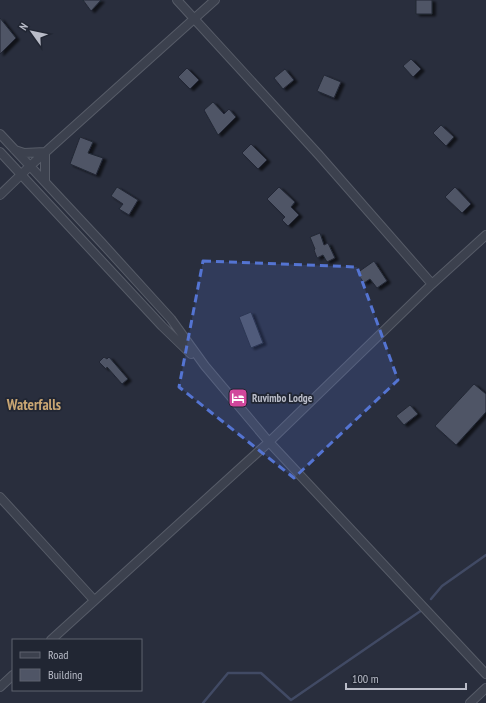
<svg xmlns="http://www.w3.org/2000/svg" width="486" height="703" font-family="'PT Sans Narrow',sans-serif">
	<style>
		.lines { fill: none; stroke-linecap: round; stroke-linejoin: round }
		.stream { stroke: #414a64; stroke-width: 2.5 }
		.building { fill: #4f5566; stroke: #232835; filter: url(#shadow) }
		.minor-casing { stroke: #575c68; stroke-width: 10 }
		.minor { stroke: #3c414e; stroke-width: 8 }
		.marked { fill: #5474d2; fill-opacity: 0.2; stroke: #5474d2; stroke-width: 3; stroke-dasharray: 8 5; stroke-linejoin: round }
		.labels { text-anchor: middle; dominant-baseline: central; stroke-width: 3.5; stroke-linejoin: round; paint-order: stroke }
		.poi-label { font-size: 11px; font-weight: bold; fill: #b9bcc8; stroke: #212633; text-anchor: start }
		.district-label { font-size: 15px; font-weight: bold; fill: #c9a673; stroke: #212633 }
	</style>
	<defs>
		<filter id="shadow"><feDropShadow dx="3.5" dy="2" stdDeviation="1" flood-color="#0009"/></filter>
	</defs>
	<rect width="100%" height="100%" fill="#292e3d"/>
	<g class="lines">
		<path class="stream" d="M431,599L442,586L486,555
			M203,703L228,673H261L291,700L422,610"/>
	</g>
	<path class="building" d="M83,0H101L91,11Z
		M416,0H432V14H416Z
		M0,18L16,38L0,54Z
		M411,59L421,69L413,77L403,66Z
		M187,68L199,80L190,89L178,77Z
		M285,69L294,80L283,89L274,78Z
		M324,75L341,82L334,98L317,91Z
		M213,102L224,114L229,109L236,117L218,135L204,110Z
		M441,125L454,137L446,146L433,133Z
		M80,137L93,142L88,153L103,158L96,175L70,164Z
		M251,144L267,160L258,169L242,153Z
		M117,187L138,200L129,215L119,209L123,204L111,196Z
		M279,187L295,202L291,207L299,215L288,226L282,220L285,217L267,199Z
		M455,187L471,204L462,213L445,197Z
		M320,233L324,245L328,243L335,258L327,262L323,255L317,258L314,250L315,249L310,237Z
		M374,261L387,281L377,288L370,279L364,283L357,273Z
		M251,312L263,343L251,348L239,317Z
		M104,357L107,359L109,357L128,379L122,384L107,367L106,369L99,362Z
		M474,384L486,394V412L456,445L435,426Z
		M410,405L418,414L404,425L396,416Z"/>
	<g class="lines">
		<g class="minor-casing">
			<path id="minor" d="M177,0L318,154L432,284
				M0,134L101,242L171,319L205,366L269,442L486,674
				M15,150L24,153L45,152V182
				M0,152L162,326L191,354
				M0,195L30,166L215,0
				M0,497L94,600
				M51,640L269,442L432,284L486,235
				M0,687L13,675
				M470,703L486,688"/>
		</g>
		<use href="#minor" class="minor"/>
	</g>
	<path class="marked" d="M203,261L357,267L398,380L294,478L179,387Z"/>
	<defs>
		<g id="hotel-square" transform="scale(1)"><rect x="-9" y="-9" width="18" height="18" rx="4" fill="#d1479c" stroke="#212633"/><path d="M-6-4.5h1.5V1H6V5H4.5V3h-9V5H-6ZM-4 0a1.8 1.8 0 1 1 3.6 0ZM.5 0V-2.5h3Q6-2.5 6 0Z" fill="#fff"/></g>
	</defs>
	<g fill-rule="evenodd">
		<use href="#hotel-square" x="238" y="398"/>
	</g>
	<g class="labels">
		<g class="poi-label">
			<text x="252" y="398">Ruvimbo Lodge</text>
		</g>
		<g class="district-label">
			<text x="34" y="404">Waterfalls</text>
		</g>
	</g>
	<rect x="12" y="639" width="130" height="52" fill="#212633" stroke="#5e626f"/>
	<rect x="20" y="652" width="20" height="6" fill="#3c414e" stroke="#5e626f"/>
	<text x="48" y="659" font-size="12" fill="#b9bcc8">Road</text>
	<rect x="20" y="669" width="20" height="12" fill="#4f5566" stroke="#5e626f"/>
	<text x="48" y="679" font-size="12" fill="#b9bcc8">Building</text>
	<g transform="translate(32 32) rotate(303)" stroke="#212633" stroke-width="3" paint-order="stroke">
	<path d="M0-3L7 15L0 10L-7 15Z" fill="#b9bcc8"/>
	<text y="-6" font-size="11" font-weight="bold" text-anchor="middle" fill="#b9bcc8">N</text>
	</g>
	<path d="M346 683v6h120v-6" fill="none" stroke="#b9bcc8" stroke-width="2"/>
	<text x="352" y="683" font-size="12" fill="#b9bcc8" stroke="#212633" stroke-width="3" paint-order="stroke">100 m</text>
</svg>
